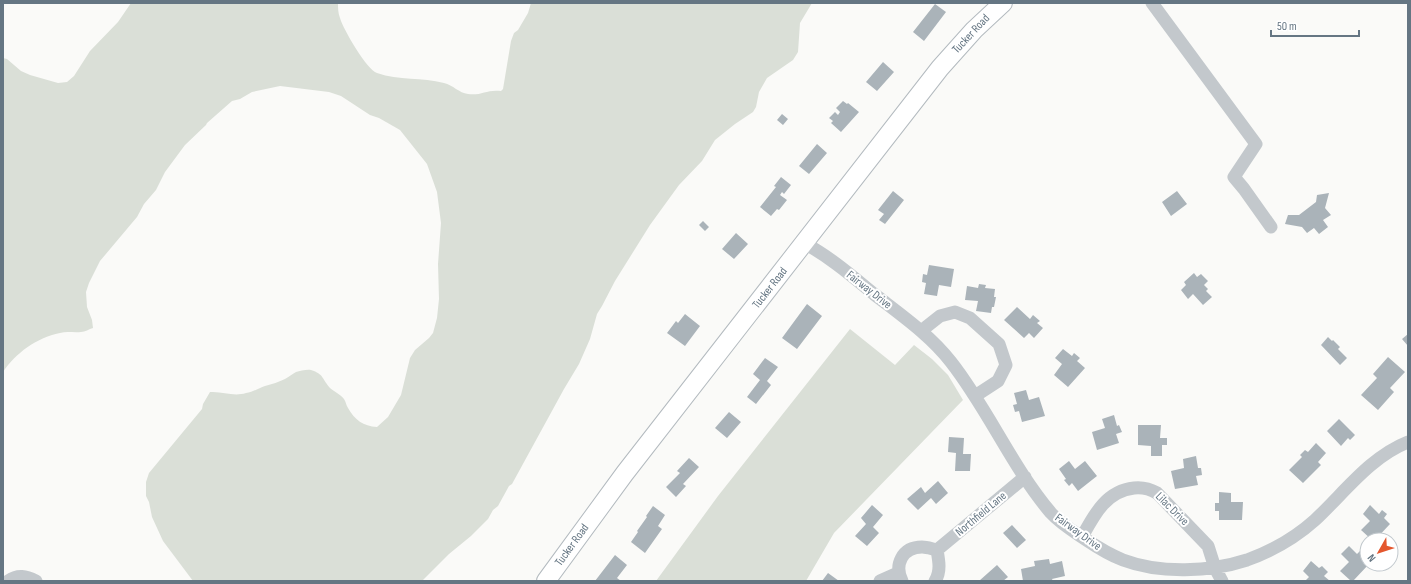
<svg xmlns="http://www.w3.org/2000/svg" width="1411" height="584" font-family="'Sofia Sans Condensed',sans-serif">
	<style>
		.green { fill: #dadfd7 }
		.building { fill: #aab3b9 }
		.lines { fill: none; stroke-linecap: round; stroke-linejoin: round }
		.secondary-casing { stroke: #b3babf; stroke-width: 20 }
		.minor { stroke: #c3c8cc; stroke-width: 13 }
		.secondary { stroke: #fff; stroke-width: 18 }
		.labels { text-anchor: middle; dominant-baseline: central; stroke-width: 4; stroke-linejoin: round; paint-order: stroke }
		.street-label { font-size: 12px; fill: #657683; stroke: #fff }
	</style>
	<rect width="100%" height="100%" fill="#fafaf8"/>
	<path class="green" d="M131,3H338C338,8 338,13 340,18C343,29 367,70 377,73C399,81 422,77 444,83C453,85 459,93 468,94C481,96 487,89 501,91L503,89L511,41L514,33L518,30L528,13L531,3H812L800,23L798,52L793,60L767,78L759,92L756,107L753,112L735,124L715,140L702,161L679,185L650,225L615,281L602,306L597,314L590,339L579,364L564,389L512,484L509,486L498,506L493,510L488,519L471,536L449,554L422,581H193L163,541L152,517L149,502L146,496V482L149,473L202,409L203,404L210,392C223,391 233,397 246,393C253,392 259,388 265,386C272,384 279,382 285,379C289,377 292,374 296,372C300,371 307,369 311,370C324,374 322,379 330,388C335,392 340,394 344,399C346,402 346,405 348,408C355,420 363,426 377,427L388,417L401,395L410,358L415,350L429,338L433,333L437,318L439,299L438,264L441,223L437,192L427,164L400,130L379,118L370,115L341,96L329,92L280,86L252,92L240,99L232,101L207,123L206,125L185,145L165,172L156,190L144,204L137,217L100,261L89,283L86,292L87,307L92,320L93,328C89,329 85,332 81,332C74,333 67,331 60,333C36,338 16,353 3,372V58L7,59L21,71L30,75L58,83L67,82L74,76L90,51L118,22Z
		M850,329L895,365L914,345L932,359L948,375L963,400L834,533L806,581H656L718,496Z"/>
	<path class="building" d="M935,4L946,12L924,41L913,32Z
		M883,62L894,72L877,91L866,82Z
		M843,101L847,104L848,103L859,112L841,132L831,123L833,121L829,118L835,112L838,115L840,112L836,108Z
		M782,114L788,119L783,125L777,120Z
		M817,144L827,153L809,174L799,166Z
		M781,177L791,185L784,194L782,192L780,195L787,200L779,210L777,209L771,216L760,207L776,187L774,186Z
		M893,191L904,200L885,224L879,220L884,214L878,210Z
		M1177,191L1187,204L1171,216L1162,202Z
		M1329,193L1325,208L1331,215L1323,220L1328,227L1319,234L1314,228L1307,233L1302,227L1285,224L1288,215H1299L1316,202L1317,195Z
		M703,221L709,227L705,231L699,225Z
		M736,233L748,244L734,259L722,249Z
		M929,265L954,269L951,287L939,285L937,296L924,294L926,283L922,282L923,274L927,275Z
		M1194,273L1197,277L1201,274L1208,281L1204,285L1208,289L1206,291L1212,297L1203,305L1193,294L1188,299L1181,290L1186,285L1184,282Z
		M979,284L986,285L985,288L995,289L994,297H996L994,307H992L991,313L976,311L978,301L965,300L967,286L978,288Z
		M807,304L822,316L797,349L782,338Z
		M1017,307L1030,319L1033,315L1040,321L1037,323L1043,328L1034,338L1029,333L1024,338L1004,320Z
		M685,314L700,326L685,346L667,333L676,321L678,323Z
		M1408,334V346L1402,339Z
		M1328,337L1332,341L1333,340L1340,347L1338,349L1347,358L1340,365L1321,345Z
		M1063,349L1072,356L1074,353L1080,358L1077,361L1085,368L1068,387L1054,375L1062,364L1055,358Z
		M1388,357L1405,372L1390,388L1394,392L1378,410L1361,395L1377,378L1373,374Z
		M765,358L778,367L767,381L771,385L756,404L747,397L760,380L753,374Z
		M1026,390L1029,400L1039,397L1045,416L1022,422L1019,411L1015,412L1013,405L1017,404L1014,393Z
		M729,412L741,422L727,438L715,428Z
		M1114,415L1117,426L1119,425L1122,432L1116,434L1119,443L1097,450L1092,432L1105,428L1102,419Z
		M1339,419L1355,435L1350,440L1348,438L1341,446L1327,431Z
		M1138,425H1161L1160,438H1167V445H1162V456H1151V446L1138,445Z
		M949,437L964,438L963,454H971L970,471H955L956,453L948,452Z
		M1316,443L1326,453L1318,462L1321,465L1303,483L1289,470L1302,457L1300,455L1305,450L1308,452Z
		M1196,456L1198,468H1201L1202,475L1196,476L1198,485L1175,489L1171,471L1184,468L1183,459Z
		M689,458L699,467L683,484L686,486L676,497L666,487L680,473L677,471Z
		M1069,461L1075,469L1085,461L1097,476L1078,491L1072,483L1069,486L1064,480L1066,479L1059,469Z
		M938,481L948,493L936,504L931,498L918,510L907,499L921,487L925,493Z
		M1219,492L1231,493V502H1243L1242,520H1219V511H1215V503H1219Z
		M872,505L883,515L873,527L879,533L867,546L855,536L866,524L861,518Z
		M1370,505L1379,514L1382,510L1387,514L1384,518L1390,524L1375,540H1372L1361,530L1370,521L1363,514Z
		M653,506L665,515L658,526L662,529L645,553L631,542L638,532L637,531L647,517L646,516Z
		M1012,525L1026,540L1017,548L1003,533Z
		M1349,546L1357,554L1361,550L1365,555L1362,558L1367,564H1369L1353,581H1351L1340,571L1349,562L1341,554Z
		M615,555L627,565L617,578L621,581H595Z
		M1049,559L1050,564L1062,561L1065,576L1052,579L1053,581H1023L1021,569L1035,566L1034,561Z
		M1311,561L1319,568L1322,566L1328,572L1324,576L1330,581H1305L1309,577L1303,571Z
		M997,565L1008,577L1003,581H979Z
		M828,573L839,581H822Z"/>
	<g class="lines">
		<g class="secondary-casing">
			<path id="secondary" d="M546,581L625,473L940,68L974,30L1003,3"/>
		</g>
		<path class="minor" d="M1152,3L1256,144L1234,177L1244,189L1271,227
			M804,243C830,257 852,276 874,294C901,315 930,335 951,362C988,409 1012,467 1051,513C1061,524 1073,531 1085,539C1097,547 1110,555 1123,560C1160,574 1210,572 1247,560C1272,551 1295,538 1315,520C1344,493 1370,457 1408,442
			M921,331L940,316L955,312L970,318L999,344L1006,365L998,381L975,396
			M1082,537C1094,515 1106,491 1134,488C1143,487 1150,489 1157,493L1208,546L1215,568L1222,581
			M937,550L1025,477
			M8,581C18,574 26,576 36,581
			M880,581L898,573
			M902,581C894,565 902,547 922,547C927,547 932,549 937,550
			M935,581C941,572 939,561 937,550"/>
		<use href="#secondary" class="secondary"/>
	</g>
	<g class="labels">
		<g class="street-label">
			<text transform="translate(971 34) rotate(-47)">Tucker Road</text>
			<text transform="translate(770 288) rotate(-52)">Tucker Road</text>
			<text transform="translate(869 290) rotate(38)">Fairway Drive</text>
			<text transform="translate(1172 509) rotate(45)">Lilac Drive</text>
			<text transform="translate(981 514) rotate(-40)">Northfield Lane</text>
			<text transform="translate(1078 532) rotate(36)">Fairway Drive</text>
			<text transform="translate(572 545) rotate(-54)">Tucker Road</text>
		</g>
	</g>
	<rect width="1411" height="584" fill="none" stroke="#657683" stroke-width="8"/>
	<g transform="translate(1379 552) rotate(231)"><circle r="19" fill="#ffffff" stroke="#c1c8cd"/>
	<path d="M0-3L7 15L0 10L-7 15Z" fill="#e4572e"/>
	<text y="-6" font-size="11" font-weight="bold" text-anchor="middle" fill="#657683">N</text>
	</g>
	<path d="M1271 30v6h88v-6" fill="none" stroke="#657683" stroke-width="2"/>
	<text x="1277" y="30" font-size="12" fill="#657683" stroke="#ffffff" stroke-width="3" paint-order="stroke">50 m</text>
</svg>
